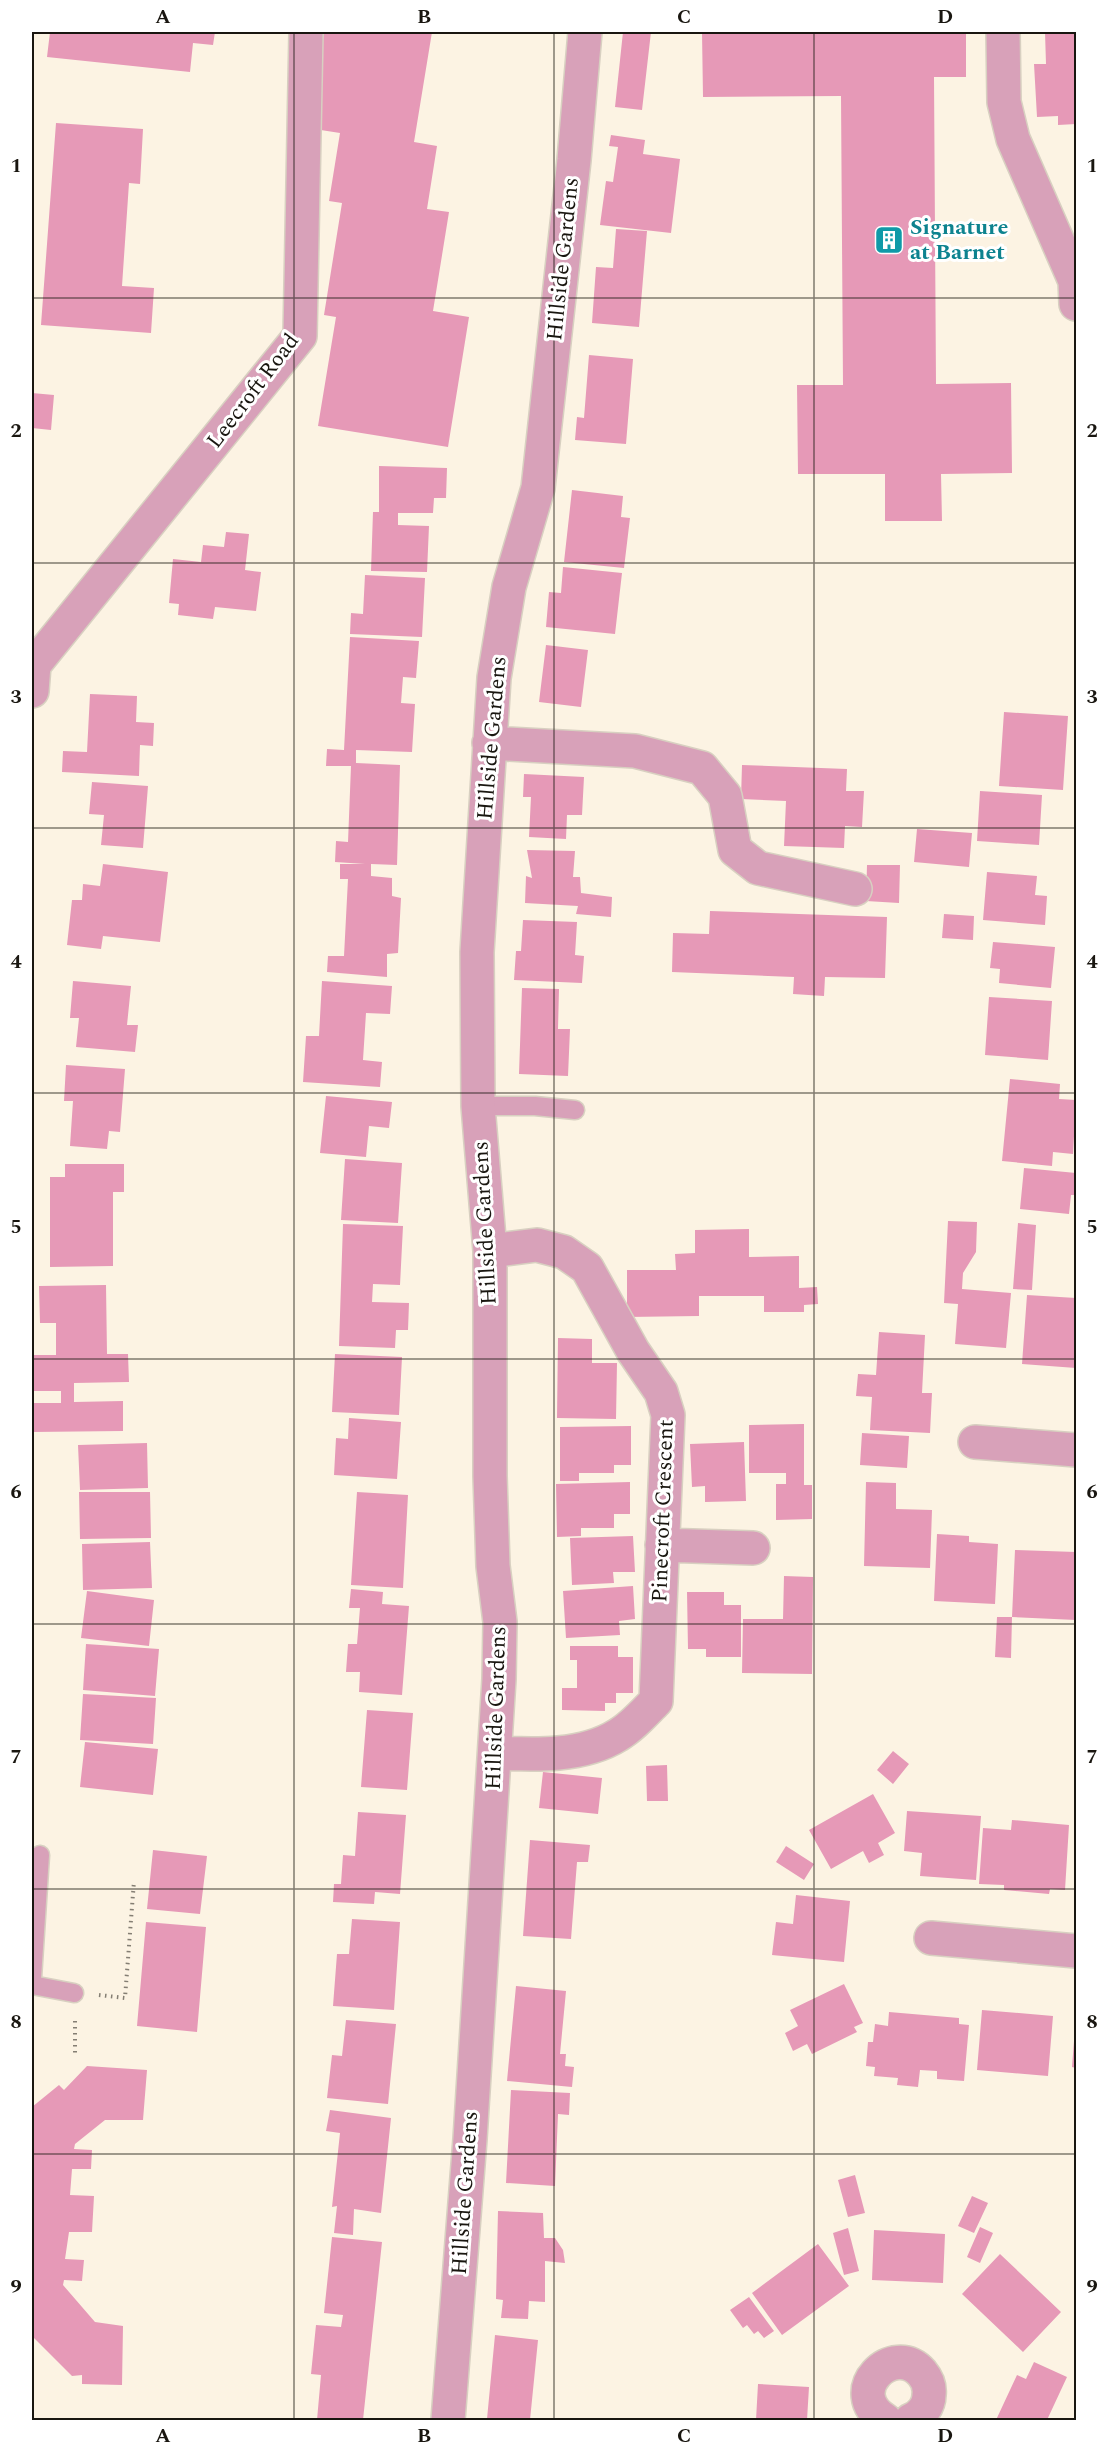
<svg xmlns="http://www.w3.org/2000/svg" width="1108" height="2452" font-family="Spectral,serif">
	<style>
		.building { fill: #e699b7 }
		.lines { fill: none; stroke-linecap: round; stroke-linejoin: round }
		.lane-casing { stroke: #d8d0c1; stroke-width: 21 }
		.street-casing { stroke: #d8d0c1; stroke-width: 36 }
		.path { stroke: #847e73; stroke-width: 4; stroke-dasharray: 1.5 4.5; stroke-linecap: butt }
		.lane { stroke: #d8a1b9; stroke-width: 18 }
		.street { stroke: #d8a1b9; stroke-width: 33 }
		.grid { fill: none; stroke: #191610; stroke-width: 1.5; stroke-opacity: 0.55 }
		.labels { text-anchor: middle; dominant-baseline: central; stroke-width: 6; stroke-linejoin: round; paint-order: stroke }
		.culture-label { font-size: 22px; font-weight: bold; fill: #0d838f; stroke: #fff; text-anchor: start }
		.street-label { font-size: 22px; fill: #191610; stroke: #fff }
		.neatline { fill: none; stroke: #191610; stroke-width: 2 }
		.grid-label { font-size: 20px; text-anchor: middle; font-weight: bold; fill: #191610 }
	</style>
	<rect width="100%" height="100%" fill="#fcf3e3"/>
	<path class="building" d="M50,32H215L213,45L193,43L190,72L47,57Z
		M324,32H432L414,142L437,146L427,209L449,212L433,311L469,317L448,447L318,426L336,317L324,315L342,203L329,201L340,133L308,128Z
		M623,32H651L642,110L615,107Z
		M702,32H966V77H934L936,384L1011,383L1012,473L941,474L942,521H885V474H798L797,385H843L841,96L703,97Z
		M1045,32H1076V124L1058,125V116L1037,117L1034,64H1046Z
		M56,123L143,129L140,184L129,183L122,286L154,288L151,333L41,325Z
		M611,135L645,140L643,154L680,159L671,233L600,225L606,181L613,182L618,147L609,146Z
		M616,229L647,231L639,327L592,323L596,267L613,268Z
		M589,355L633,359L626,444L575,440L577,417L584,418Z
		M32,393L54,395L51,430L32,428Z
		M379,466L447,468L446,498H434L433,513H398V525L429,526L427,572L371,571L373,512H379Z
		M572,490L623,496L621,517L630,518L624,568L564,562Z
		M226,532L249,534L245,570L261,572L256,611L215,607L213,619L178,615L179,604L169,603L173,559L201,562L203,545L224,547Z
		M563,567L622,573L615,634L546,627L549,592L561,593Z
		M365,575L425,578L422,637L350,634L351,613L363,614Z
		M350,637L419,641L416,678L403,677L401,703L415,704L412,752L356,750V763L400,765L397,865L371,864V876L392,878V896L401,898L398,953L387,954V977L327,972L328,956H344L348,879H340V864H365L335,862L336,841L348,842L351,766H326L327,749L344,750Z
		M546,645L588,650L581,707L539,702Z
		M90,694L137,696L136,722L154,723L153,746L140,745L139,776L62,772L63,751L87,752Z
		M1004,712L1068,716L1063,790L999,786Z
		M742,765L847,769L846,791H864L862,827L845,826L844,848L784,846L786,801L741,799Z
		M524,774L584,777L582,815H567L566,839L529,837L531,797H523Z
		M92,782L148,786L143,848L101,845L104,815L89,814Z
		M980,791L1042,795L1039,845L977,841Z
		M917,829L972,833L969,867L914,862Z
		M527,850L575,851L573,877H580L581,893L612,897L611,917L576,914L578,906L525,903L526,876L532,878Z
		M103,864L168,872L160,942L103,936L101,949L67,945L72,900H82L83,884L100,886Z
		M867,865H900L899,903L866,901Z
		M987,872L1037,876L1035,895L1047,896L1045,925L983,920Z
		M710,911L887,917L885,978L825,977L824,996L793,994L794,977L672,972L673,933L709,934Z
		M944,914L974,916L973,940L942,938Z
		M523,920L577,922L575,955L584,956L582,983L514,980L516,951H521Z
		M993,942L1055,947L1051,988L999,983L1000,969L990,968Z
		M73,981L131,986L127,1025H138L135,1052L76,1047L79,1018H70Z
		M322,981L392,986L390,1014L366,1013L363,1060L382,1062L380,1087L303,1082L306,1036H319Z
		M522,988L559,989L558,1029H570L568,1076L519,1074Z
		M989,997L1052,1001L1048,1060L985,1055Z
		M66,1065L125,1069L120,1132L109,1131L107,1149L70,1146L73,1101H64Z
		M1010,1079L1060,1084L1059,1099L1076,1100L1073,1154L1053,1152L1052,1166L1002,1161Z
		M326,1096L392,1102L389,1128L369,1126L366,1157L320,1153Z
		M345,1159L402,1163L398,1223L341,1220Z
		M65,1164H124V1192H113V1266L50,1267V1177H65Z
		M1024,1168L1076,1173V1195H1071L1069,1214L1020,1209Z
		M948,1221L977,1222L976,1252L963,1273L962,1289L1011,1293L1006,1348L955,1344L958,1304L944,1303Z
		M1018,1223L1036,1225L1032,1290L1013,1289Z
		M343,1224L403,1226L400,1285L373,1284L372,1302L409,1303L408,1330H396L395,1348L339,1346Z
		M749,1229V1257L799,1256V1288L817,1287L818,1304L804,1305V1312H764V1296H699V1316L627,1317V1270H676L675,1254L695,1253V1230Z
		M106,1285L107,1354H128L129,1382L74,1383V1402L123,1401V1431L32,1432V1403H61V1391H32V1355H56V1323H40L39,1286Z
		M1027,1295L1076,1298V1368L1022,1364Z
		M879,1332L925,1335L922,1393H932L930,1433L870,1430L872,1397L856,1396L858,1374L876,1375Z
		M558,1338L592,1339V1363H617L616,1419L557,1418Z
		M335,1354L402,1357L399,1415L332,1412Z
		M349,1418L401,1422L397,1479L334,1475L336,1438L348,1439Z
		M804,1424V1485H812V1519L776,1520V1484H786V1473H749V1425Z
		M631,1426V1465H614V1473H579V1481H560V1427Z
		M862,1433L909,1436L907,1468L860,1465Z
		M744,1442L746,1501L705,1502V1486L692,1487L690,1444Z
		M147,1443L148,1488L80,1490L78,1445Z
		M630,1482V1514H614V1528H581V1536L557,1537L556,1484Z
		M866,1482L896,1483V1509L932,1510L930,1568L864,1566Z
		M79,1492H150L151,1538L80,1539Z
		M357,1492L408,1495L403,1588L351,1585Z
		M937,1534L969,1536V1542L998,1544L995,1604L934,1601Z
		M633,1536L635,1572H613L614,1583L572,1585L570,1538Z
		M150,1542L152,1588L83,1590L82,1544Z
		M1015,1550L1076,1552V1620L1012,1617Z
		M784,1576L813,1577L812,1674L742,1673L743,1619H783Z
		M633,1586L635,1619L619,1621L620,1635L566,1638L563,1591Z
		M351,1589L383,1592L382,1604L409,1606L402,1695L359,1692L360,1672H346L348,1644H357L360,1608H349Z
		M87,1591L154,1600L149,1646L81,1638Z
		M687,1592H724V1605H741V1657H706V1649H688Z
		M997,1617H1012L1011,1658L995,1657Z
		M86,1644L159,1649L155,1696L83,1690Z
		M570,1646H618V1657H633V1693H616V1703H605V1711L562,1710V1688H577V1660H570Z
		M83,1694L156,1698L153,1744L80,1740Z
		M367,1710L413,1713L407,1790L361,1787Z
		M85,1742L158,1749L153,1795L80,1787Z
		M893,1751L909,1764L893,1784L877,1770Z
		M667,1765L668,1801H647L646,1766Z
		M543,1772L602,1778L598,1814L539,1808Z
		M873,1794L895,1833L878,1843L884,1855L869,1863L863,1851L831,1869L809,1830Z
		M907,1811L981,1816L976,1880L920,1876L922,1853L904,1851Z
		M358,1812L406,1815L400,1894L375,1892L374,1904L333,1902L334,1884H341L343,1855L355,1856Z
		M1012,1820L1069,1825L1065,1890L1050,1889L1049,1894L1004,1890V1885L979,1884L983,1828L1011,1830Z
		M530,1840L590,1845L588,1862H577L571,1939L523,1936Z
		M786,1846L814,1864L804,1880L776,1862Z
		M153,1850L207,1856L200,1914L147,1909Z
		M796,1895L850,1901L844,1962L772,1955L776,1922L793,1924Z
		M352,1919L400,1922L394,2010L333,2006L337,1954H349Z
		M146,1922L206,1927L197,2032L137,2026Z
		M844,1984L863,2023L854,2027L857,2032L812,2054L807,2044L793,2051L785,2033L798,2026L790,2010Z
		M516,1986L566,1991L560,2054H566L565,2066L574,2067L572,2087L507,2081Z
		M982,2010L1053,2016L1048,2076L977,2070Z
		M889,2012L959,2018V2024L969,2025L964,2081L937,2079V2071L920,2070L918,2087L897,2085L898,2078L874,2076L875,2067L866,2066L868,2042H873L875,2024L888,2026Z
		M346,2020L396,2024L388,2104L327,2098L332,2055L342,2056Z
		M1075,2028H1076V2068L1072,2067Z
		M87,2066L147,2070L143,2120H105L75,2144L74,2149L92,2150L91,2169H72L70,2195L94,2196L92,2232H69L65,2259L84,2260L82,2281L64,2280L63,2285L95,2322L123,2326L122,2385L82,2384V2375L72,2376L32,2336V2107L59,2085L64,2090Z
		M511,2090L570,2093L569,2115L558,2114L555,2186L506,2183Z
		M330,2110L391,2118L381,2213L354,2209L353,2235L334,2233L337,2206L332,2207L340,2133L326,2131Z
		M855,2175L865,2213L848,2217L838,2180Z
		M972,2196L988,2203L974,2233L958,2226Z
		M498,2211L543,2213L544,2238H555L563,2250L565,2263L545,2261V2302L529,2301L528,2319L501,2318L503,2300L496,2299Z
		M980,2227L993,2233L980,2263L967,2257Z
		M848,2228L859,2271L844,2275L833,2233Z
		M874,2230L945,2234L943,2283L872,2280Z
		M332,2237L382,2242L363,2420H317L321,2375L311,2374L316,2325L341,2327L343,2315L324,2313Z
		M818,2244L849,2286L782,2335L752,2293Z
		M1000,2254L1061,2312L1023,2352L962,2294Z
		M749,2297L774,2331L764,2338L758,2331L754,2334L747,2325L743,2328L730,2310Z
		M495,2335L538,2340L530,2420L487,2419Z
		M1034,2362L1067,2377L1047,2420H996L1017,2375L1026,2379Z
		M758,2384L809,2387L807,2420H756Z"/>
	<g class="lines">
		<g class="lane-casing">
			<path id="lane" d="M478,1106H535L575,1110
				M32,1978L40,1855
				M32,1985L74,1993"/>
		</g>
		<g class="street-casing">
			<path id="street" d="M1003,32L1004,102L1013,139L1075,281L1076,304
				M32,691L34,665L300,336L306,32
				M489,743L635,751L702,768L725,796L735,850L758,868L855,889
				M490,1251L537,1245L564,1252L587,1268L633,1351L661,1392L668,1415L656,1701C644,1713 632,1727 618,1735C583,1757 535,1755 495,1753
				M975,1442L1076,1450
				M662,1545L753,1548
				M931,1938L1076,1951
				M448,2420L470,2139L499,1679L500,1622L493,1566L490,1476V1251L478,1106L477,952L494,678L509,587L538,488L574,160L585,32
				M885,2420C841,2392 893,2340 922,2373C927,2379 930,2387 929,2395C929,2406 921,2416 911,2420"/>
		</g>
		<path class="path" d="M99,1995L125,1998L134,1881
			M75,2021V2056"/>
		<use href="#lane" class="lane"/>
		<use href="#street" class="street"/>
	</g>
	<path class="grid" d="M294,32V2420M554,32V2420M814,32V2420M32,298H1076M32,563H1076M32,828H1076M32,1093H1076M32,1359H1076M32,1624H1076M32,1889H1076M32,2154H1076"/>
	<defs>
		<g id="building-square" transform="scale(1.5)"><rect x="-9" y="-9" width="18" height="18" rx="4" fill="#0f9aa8" stroke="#fff"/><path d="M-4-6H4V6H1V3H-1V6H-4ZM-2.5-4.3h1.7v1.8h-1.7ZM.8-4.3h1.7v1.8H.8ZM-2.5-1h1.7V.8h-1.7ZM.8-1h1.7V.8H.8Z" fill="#fff"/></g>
	</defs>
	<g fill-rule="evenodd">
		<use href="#building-square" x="889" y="240"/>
	</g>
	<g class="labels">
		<g class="culture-label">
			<text x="910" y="227">Signature<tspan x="910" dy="25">at Barnet</tspan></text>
		</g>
		<g class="street-label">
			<text transform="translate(563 259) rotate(-84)">Hillside Gardens</text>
			<text transform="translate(253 391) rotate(-53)">Leecroft Road</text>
			<text transform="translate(492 738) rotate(-85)">Hillside Gardens</text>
			<text transform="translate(485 1223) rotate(-93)">Hillside Gardens</text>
			<text transform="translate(663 1511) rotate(-88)">Pinecroft Crescent</text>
			<text transform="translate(496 1708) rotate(-88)">Hillside Gardens</text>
			<text transform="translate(465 2193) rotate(-86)">Hillside Gardens</text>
		</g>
	</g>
	<rect width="1108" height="2452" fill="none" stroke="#ffffff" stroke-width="66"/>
	<rect x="33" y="33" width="1042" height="2386" class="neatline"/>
	<g class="grid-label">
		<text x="163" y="23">A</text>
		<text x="424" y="23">B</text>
		<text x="684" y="23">C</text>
		<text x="945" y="23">D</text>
		<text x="16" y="172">1</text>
		<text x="1092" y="172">1</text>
		<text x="16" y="437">2</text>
		<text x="1092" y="437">2</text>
		<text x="16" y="703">3</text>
		<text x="1092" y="703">3</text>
		<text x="16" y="968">4</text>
		<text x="1092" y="968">4</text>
		<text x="16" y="1233">5</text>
		<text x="1092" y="1233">5</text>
		<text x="16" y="1498">6</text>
		<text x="1092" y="1498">6</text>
		<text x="16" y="1763">7</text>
		<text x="1092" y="1763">7</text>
		<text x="16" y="2028">8</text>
		<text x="1092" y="2028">8</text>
		<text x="16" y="2293">9</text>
		<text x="1092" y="2293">9</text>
		<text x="163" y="2442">A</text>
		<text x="424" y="2442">B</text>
		<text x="684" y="2442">C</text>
		<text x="945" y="2442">D</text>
	</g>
</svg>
